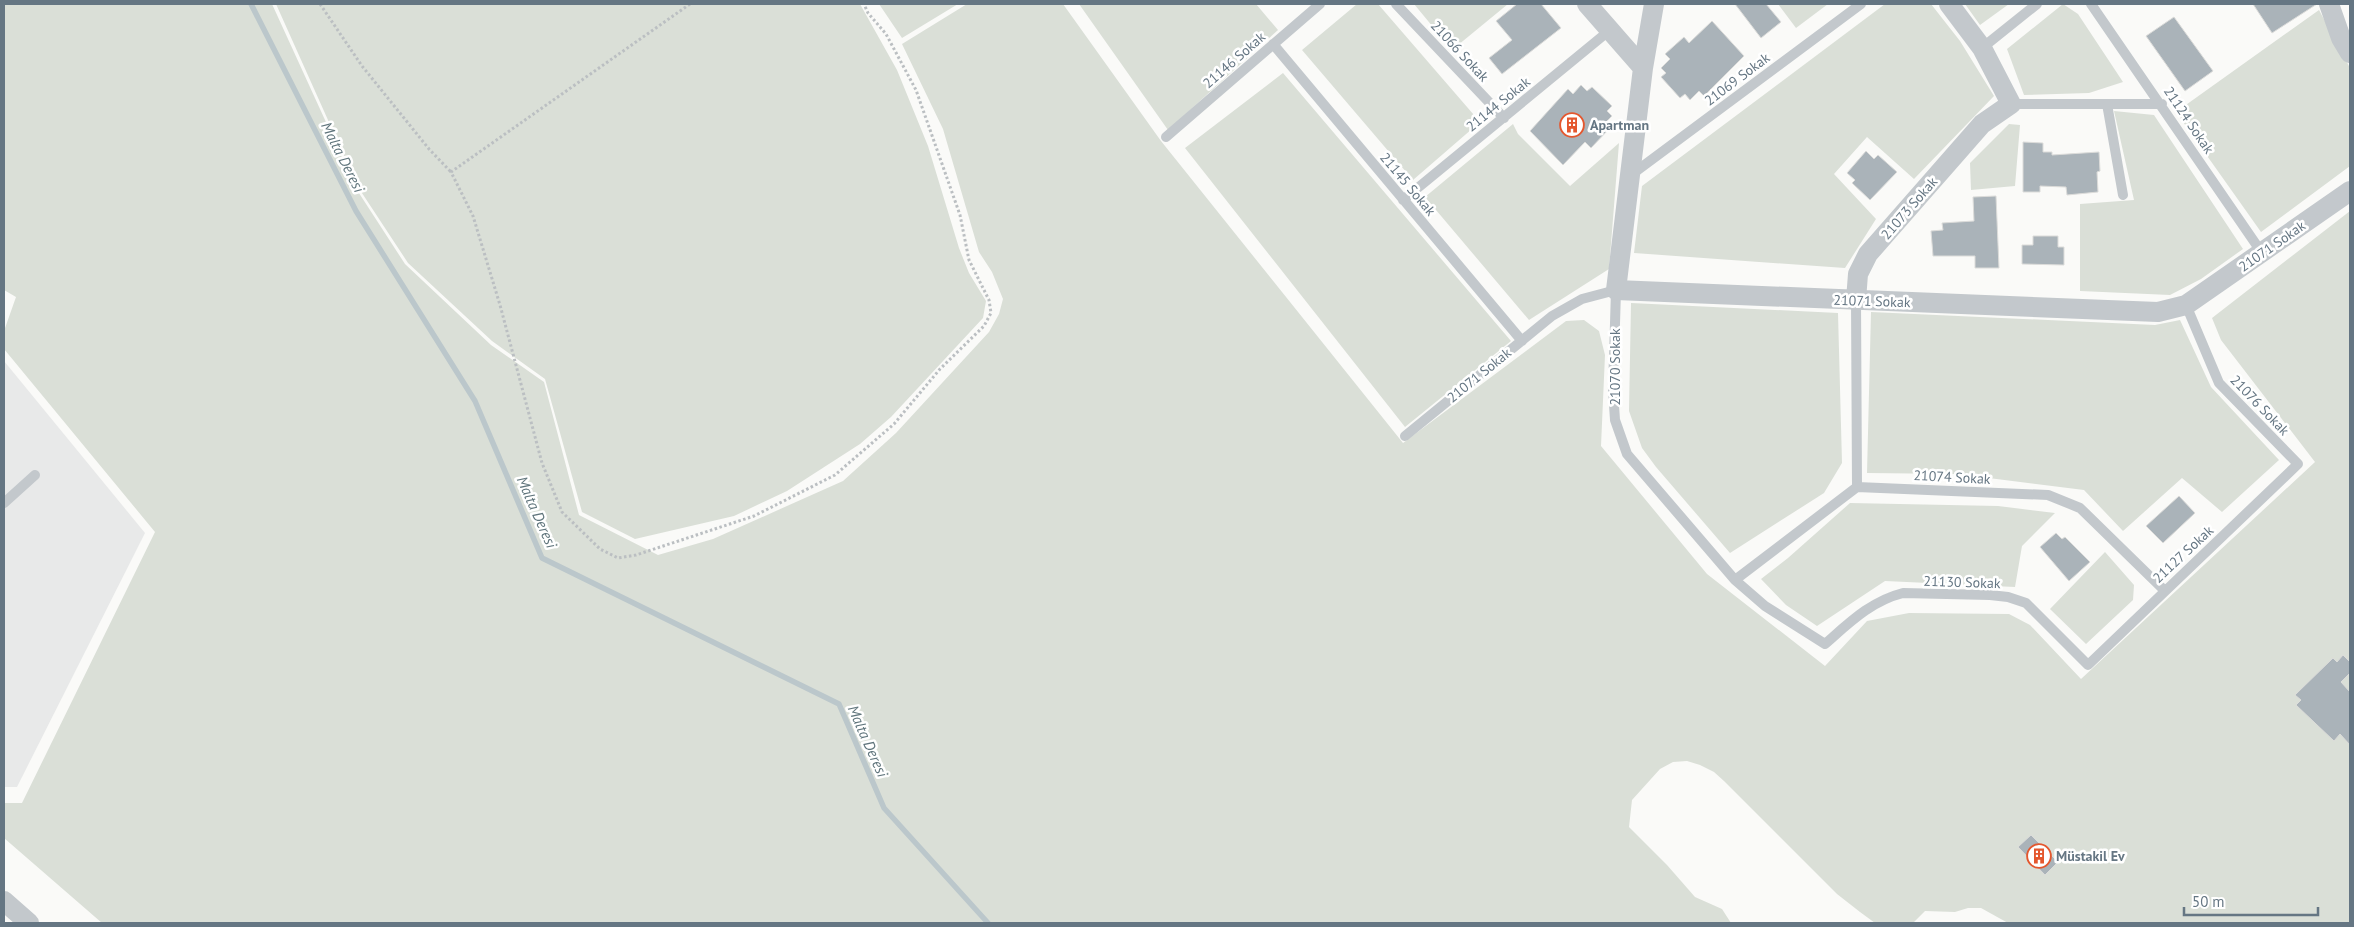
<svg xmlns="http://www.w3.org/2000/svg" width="2354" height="927" font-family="'PT Sans',sans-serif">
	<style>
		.built { fill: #e8e9e9 }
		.green { fill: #dadfd7 }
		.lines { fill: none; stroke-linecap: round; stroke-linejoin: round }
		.stream { stroke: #bbc7cb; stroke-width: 5.5 }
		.building { fill: #aab3b9; stroke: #dcdcda }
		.path { stroke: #bbbfc2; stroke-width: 3; stroke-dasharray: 2.5 2.5; stroke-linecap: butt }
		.service { stroke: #c3c8cc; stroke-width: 10 }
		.minor { stroke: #c3c8cc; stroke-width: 20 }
		.labels { text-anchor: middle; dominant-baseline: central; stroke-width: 5; stroke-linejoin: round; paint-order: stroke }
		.street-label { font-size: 14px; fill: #657683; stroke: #fff }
		.poi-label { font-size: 14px; font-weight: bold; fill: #657683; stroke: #fff; text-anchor: start }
		.water-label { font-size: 15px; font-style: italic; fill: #60757c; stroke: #fff }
	</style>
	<rect width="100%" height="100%" fill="#fafaf8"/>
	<path class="built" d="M4,361L145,533L17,787H4Z"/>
	<path class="green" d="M4,4H272L357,190L405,264L491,345L544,382L579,515L658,555L713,539L843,481L896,433L989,332L999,314L1003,299L992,272L979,252L943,129L902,44L967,4H1063L1161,141L1403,443L1566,321L1584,320L1599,331L1605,355L1601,446L1707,574L1825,666L1867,621L1909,613L2009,614L2030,625L2081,679L2315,462L2221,340L2212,318L2350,211V923H2008L1981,908H1968L1955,912L1925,911L1913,923H1875L1860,912L1837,894L1724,781L1714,772L1700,765L1687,761L1673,762L1660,769L1632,800L1629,827L1667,865L1695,897L1722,909L1731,923H102L4,838V803H22L155,532L4,349V331L16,297L4,290Z
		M276,4H860L897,70L928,146L959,248L969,273L986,301L983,318L891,417L860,444L787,491L734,516L635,539L582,512L545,379L492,341L408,263L358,187Z
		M879,4H958L902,38Z
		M1079,4H1256L1278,30L1168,130Z
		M1357,4H1378L1480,122L1413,180L1302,50Z
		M1414,4H1508L1452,50Z
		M1778,4H1828L1796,28Z
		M1885,4H1931L1960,41L1994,96L1914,179L1867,137L1834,174L1876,219L1845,268L1634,253L1642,186Z
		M1965,4H2009L1980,25Z
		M2063,4L2078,14L2123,82L2089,93L2024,95L2007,49Z
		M2319,10L2350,68V166L2261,232L2176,112Z
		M1283,73L1511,341L1405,427L1185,148Z
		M2114,111L2154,115L2243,249L2201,279L2170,295L2080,291V204L2134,200Z
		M1513,124L1518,134L1570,186L1619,143L1609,269L1529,320L1425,197Z
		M2009,124L2020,125L2015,186L1971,190L1970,163Z
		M1631,303L1838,313L1842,463L1824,493L1730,553L1656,467L1642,448L1629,411Z
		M1871,312L2155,325L2180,320L2211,387L2279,460L2222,512L2182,478L2123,531L2084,490L1957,474L1867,473Z
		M1850,503L1998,506L2055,513L2022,546L2015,587L1885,581L1817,626L1786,605L1761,579L1788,558Z
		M2105,552L2134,585L2133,600L2086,644L2050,609Z"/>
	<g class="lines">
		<path class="stream" d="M251,4L356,211L475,401L542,558L839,704L884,808L988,923"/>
	</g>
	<path class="building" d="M1517,4H1541L1561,28L1502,74L1489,58L1512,40L1496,21Z
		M1735,4H1766L1781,22L1761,38Z
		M2253,4H2317L2272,33Z
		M2174,17L2213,71L2185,91L2146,36Z
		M1712,21L1744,56L1704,96L1699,91L1690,100L1685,94L1680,98L1661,77L1666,73L1661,68L1670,59L1665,54L1684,37L1689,43Z
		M1581,85L1587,91L1592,87L1612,106L1607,111L1612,116L1603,125L1608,130L1591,148L1585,142L1563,165L1530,131L1568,89L1573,94Z
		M2023,142L2043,143V152H2052V155L2099,152L2100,171L2097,172L2098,192L2067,195L2066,187L2040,186V192H2023Z
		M1866,151L1874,159L1878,155L1897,172L1870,200L1852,183L1855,180L1847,173Z
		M1996,196L1999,268H1975V256H1933L1931,231L1943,230L1942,223L1974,221L1973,197Z
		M2033,236H2058V247H2064V265L2022,264V245H2033Z
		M2179,496L2195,513L2163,543L2146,526Z
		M2056,533L2062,539L2065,537L2090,562L2069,581L2040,547Z
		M2343,655L2350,662V673L2341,682L2350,692V745L2340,734L2334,741L2296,705L2301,700L2295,695L2333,658L2337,662Z
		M2031,835L2058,862L2045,875L2018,847Z"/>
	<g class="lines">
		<path class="path" d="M320,4L362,66L429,149L451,172
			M690,4L451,172L473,216L500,305L542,463L562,512L600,549L618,558L636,555L754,516L835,475L894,424L940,369L984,326L991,313L989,300L969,260L960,215L916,90L886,34L868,13L864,4"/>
		<path class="service" d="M1396,4L1504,118
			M2091,4L2262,253
			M1273,44L1522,341
			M1982,48L2037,4
			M2011,104H2162
			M2107,104L2123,195
			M1166,137L1320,4
			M1631,175L1861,4
			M1403,200L1610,30
			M1856,300L1857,487
			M1405,436L1552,316L1582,299L1616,290L1613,390L1615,420L1627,454L1735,580L1765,606L1825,644C1849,623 1871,601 1903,593L1990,595L2008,597L2026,603L2088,665L2298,464L2219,383L2186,305
			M4,503L35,475
			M1735,580L1857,487L2048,495L2080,508L2164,590"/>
		<path class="minor" d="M1587,4L1643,68
			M1654,4L1643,68L1616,290L2158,312L2186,305L2350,191
			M2329,4L2341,38L2350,53
			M1856,300L1858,274L1868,254L1982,124L2011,104L1982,48L1949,4
			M4,901L29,923"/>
	</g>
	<defs>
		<g id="building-ring" transform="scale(1.25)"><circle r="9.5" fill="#fff" stroke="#e4572e" stroke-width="1.5"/><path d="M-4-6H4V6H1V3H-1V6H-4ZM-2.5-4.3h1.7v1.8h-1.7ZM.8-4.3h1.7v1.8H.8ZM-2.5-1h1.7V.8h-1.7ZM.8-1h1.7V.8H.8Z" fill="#e4572e"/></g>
	</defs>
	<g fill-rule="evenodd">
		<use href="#building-ring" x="1572" y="125"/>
		<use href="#building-ring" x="2039" y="856"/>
	</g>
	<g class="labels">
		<g class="street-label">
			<text transform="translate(1460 51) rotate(47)">21066 Sokak</text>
			<text transform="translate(1234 60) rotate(-41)">21146 Sokak</text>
			<text transform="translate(1737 79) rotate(-37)">21069 Sokak</text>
			<text transform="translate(1498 104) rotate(-39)">21144 Sokak</text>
			<text transform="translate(2189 120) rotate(56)">21124 Sokak</text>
			<text transform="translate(1408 184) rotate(50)">21145 Sokak</text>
			<text transform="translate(1909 208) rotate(-49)">21073 Sokak</text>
			<text transform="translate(2272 246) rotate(-35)">21071 Sokak</text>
			<text transform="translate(1872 301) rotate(2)">21071 Sokak</text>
			<text transform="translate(1615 367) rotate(-90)">21070 Sokak</text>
			<text transform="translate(1479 375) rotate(-39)">21071 Sokak</text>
			<text transform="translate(2260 405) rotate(46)">21076 Sokak</text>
			<text transform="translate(1952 477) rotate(3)">21074 Sokak</text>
			<text transform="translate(2183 554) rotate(-43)">21127 Sokak</text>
			<text transform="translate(1962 582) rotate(2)">21130 Sokak</text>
		</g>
		<g class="poi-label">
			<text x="1590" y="125">Apartman</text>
			<text x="2056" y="856">Müstakil Ev</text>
		</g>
		<g class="water-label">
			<text transform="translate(343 157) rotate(63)">Malta Deresi</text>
			<text transform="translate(537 512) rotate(66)">Malta Deresi</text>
			<text transform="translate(868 741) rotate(66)">Malta Deresi</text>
		</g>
	</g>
	<rect width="2354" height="927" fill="none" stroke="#657683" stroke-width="10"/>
	<path d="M2184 907v8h134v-8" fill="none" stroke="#657683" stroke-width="2.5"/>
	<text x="2192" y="907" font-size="15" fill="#657683" stroke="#ffffff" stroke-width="4" paint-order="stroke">50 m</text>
</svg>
